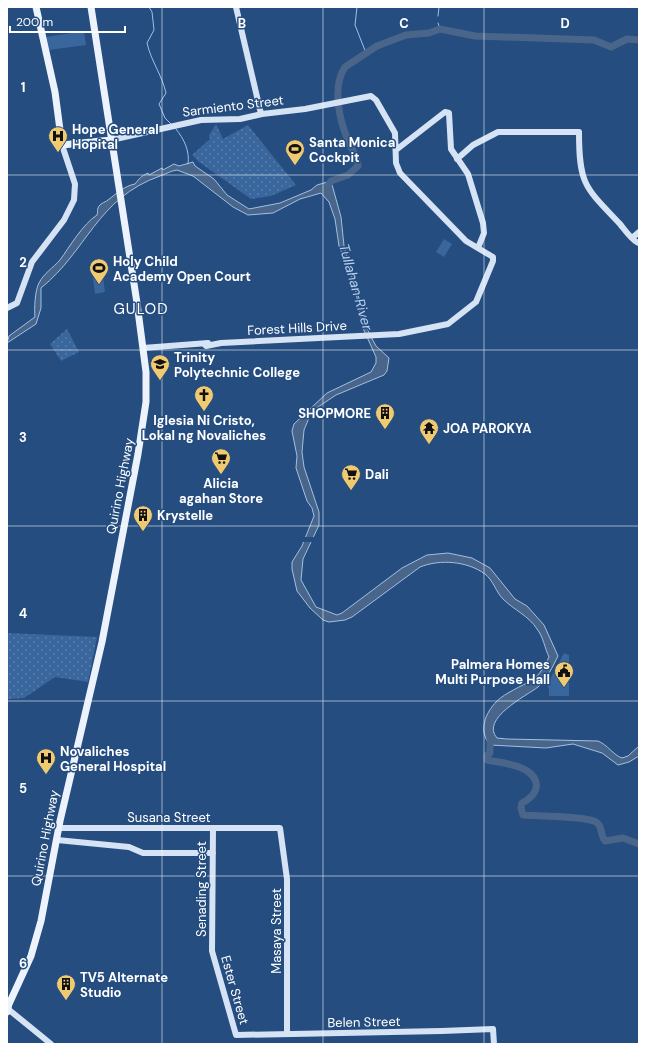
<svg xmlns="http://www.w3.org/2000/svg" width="646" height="1051" font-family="'DM Sans',sans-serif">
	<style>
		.grass { fill: url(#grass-dots) }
		.park { fill: #39669c }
		.water { fill: #49668a; stroke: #a0c1e6 }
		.pier { fill: #254d7f }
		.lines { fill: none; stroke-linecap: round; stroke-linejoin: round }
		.stream { stroke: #a0c1e6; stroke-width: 1 }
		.river { stroke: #49668a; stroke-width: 7 }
		.secondary { stroke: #d5e3f5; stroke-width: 6 }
		.primary { stroke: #ecf3fd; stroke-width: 7 }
		.grid { fill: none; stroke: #fff; stroke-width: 1; stroke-opacity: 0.55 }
		.labels { text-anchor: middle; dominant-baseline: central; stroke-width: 3; stroke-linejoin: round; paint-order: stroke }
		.street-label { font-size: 13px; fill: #fff; stroke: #254d7f }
		.poi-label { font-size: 13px; font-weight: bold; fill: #fff; stroke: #254d7f; text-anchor: start }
		.water-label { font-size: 14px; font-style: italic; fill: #b7d0ed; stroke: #254d7f }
		.quarter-label { font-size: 15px; letter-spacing: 1px; fill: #fff; stroke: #254d7f }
		.grid-label { font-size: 13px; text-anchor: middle; font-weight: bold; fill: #fff; stroke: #254d7f; stroke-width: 3; stroke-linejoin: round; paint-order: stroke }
	</style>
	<defs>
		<pattern id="grass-dots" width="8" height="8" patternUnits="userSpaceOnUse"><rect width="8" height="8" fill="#39669c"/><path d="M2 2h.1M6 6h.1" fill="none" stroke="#577dab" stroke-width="1.8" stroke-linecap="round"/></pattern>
	</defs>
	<rect width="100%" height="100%" fill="#254d7f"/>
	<path class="grass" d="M216,124L223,139L248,125L296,185L271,196L251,199L199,162L192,155L210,139L209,135Z
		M67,329L79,352L61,361L50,344Z
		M7,633L97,637L88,682L55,677L24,698L7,699Z"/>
	<path class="park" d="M84,31L86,45L49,50L46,37Z
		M444,239L452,244L444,257L436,252Z
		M103,277L105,292L95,294L93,278Z
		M564,653L569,655V696H549V689L547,685Z"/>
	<path class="water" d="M193,162L195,166L214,179L227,195L249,209L280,203L311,190L317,185L331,181L341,217L344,246L369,333L376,346L389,358L387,371L384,375L336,395L318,407L311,413L304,430L302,452L304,467L319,512V525L303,559L301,580L316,607L337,615L342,613L402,568L427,555L448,553L472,558L490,568L515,599L527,606L544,625L558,656C553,666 547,679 538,687C526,696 480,719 497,738L507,739L598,741C608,745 613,755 622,758L628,756L639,746V756L629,762L618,765L602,753L573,744L546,748L490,745C478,731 485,713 497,701C505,693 522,686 532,680C540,675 545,665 549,657C545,649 543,636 537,629C529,616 514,610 503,599C496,592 493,580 485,574C467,561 440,559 420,567L352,617L345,620L329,622L323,620L310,608L297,591L292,569V562L302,546L314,516L312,508L307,501L296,468L297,456L292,431L294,424L327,393L371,372L376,363V357L363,328L354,283L339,246L335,219L329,202L321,193L300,199L273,213L248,215L233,207L193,176L177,170C170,171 166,174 160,176C97,198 87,251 41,288V308L36,324L7,343L9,336L35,317C34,309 35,290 39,283C44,273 53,268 60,260C70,246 83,224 97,215C98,213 97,210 98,208C100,203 104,203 108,200C116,194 124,186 135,184C139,179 141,176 148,173L149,175L162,168L163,170L174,164L179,166Z"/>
	<path class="pier" d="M303,537H315L314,542H301Z"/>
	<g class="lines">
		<path class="stream" d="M149,7L152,12L154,30L147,43C151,61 162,75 166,93L159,104L165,118L171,124
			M357,7L355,25L366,53
			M438,16L439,7
			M438,23L440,29
			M176,129C184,139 190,151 188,164"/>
		<path class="river" d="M326,189L331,181L348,175L358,166C358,157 351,149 348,140C339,120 332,86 345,67L377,46L406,35L429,33L440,29L475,36L594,40L611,47L627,39L639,40
			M490,739V753L487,755V760C497,762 509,763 519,767C540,775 543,792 522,803L521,808L523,815C536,816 587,816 596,822C603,826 600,835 605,841L623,838L639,844"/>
		<path class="secondary" d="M236,7L261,114
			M111,140L201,120L240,119L262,114L305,109L371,96L376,100L395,133L396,163L400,173L466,241L493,257V261L476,302L448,324L399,334L221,343L206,346L204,344
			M396,150L445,112L449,113L451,149L468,174L483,223L484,233L478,248
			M457,159L473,145L498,132H579C579,185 585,187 620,224C625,230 633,242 639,243
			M632,238L639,232
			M7,308L17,303L32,262L64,220L74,200L75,184L62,145
			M143,348L208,343
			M59,828H280L287,879V1034
			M213,828L212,951L236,1035L442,1031L493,1029L494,1044
			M57,840L129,847L143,853H213
			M8,1009L51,1044"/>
		<path class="primary" d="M36,7L55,92L62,145L111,140
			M7,1012L9,1004L31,956L41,921L60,821L102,642L138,454L146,402V372L137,303L91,7"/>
	</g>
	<path class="grid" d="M162,7V1044M323,7V1044M484,7V1044M7,175H639M7,350H639M7,526H639M7,701H639M7,876H639"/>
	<defs>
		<g id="hospital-pin" transform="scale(1)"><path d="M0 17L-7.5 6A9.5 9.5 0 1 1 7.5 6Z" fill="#efca70" stroke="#254d7f"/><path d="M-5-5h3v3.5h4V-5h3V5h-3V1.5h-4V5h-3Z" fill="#111"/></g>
		<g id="stadium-pin" transform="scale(1)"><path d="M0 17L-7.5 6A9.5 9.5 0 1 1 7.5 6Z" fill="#efca70" stroke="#254d7f"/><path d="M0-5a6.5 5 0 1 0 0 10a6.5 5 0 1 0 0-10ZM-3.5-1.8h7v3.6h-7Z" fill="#111"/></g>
		<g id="university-pin" transform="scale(1)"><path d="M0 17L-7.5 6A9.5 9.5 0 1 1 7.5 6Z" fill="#efca70" stroke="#254d7f"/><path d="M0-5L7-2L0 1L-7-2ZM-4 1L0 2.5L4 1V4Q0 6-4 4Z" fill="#111"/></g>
		<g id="church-pin" transform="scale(1)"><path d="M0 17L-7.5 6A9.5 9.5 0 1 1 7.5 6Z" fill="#efca70" stroke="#254d7f"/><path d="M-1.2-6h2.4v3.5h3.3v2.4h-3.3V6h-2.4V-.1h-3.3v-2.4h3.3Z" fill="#111"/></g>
		<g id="building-pin" transform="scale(1)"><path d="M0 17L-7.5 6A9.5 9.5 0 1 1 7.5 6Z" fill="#efca70" stroke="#254d7f"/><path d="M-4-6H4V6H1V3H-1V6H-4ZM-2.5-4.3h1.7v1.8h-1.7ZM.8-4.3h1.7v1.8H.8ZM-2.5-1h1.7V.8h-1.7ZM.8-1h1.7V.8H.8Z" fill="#111"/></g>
		<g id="temple-pin" transform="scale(1)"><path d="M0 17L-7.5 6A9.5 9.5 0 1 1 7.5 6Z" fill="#efca70" stroke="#254d7f"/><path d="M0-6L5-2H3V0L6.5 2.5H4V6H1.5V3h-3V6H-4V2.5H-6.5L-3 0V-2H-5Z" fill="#111"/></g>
		<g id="supermarket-pin" transform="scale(1)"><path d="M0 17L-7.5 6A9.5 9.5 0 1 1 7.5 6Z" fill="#efca70" stroke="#254d7f"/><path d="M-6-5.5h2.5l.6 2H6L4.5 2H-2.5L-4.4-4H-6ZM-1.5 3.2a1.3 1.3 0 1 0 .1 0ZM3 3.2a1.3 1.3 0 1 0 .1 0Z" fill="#111"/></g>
		<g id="civic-pin" transform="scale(1)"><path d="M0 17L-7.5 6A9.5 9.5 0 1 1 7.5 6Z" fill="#efca70" stroke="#254d7f"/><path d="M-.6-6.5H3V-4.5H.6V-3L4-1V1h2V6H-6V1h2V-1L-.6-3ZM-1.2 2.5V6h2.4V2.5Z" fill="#111"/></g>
	</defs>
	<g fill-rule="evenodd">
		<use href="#hospital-pin" x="58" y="136"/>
		<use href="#stadium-pin" x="295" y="149"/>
		<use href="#stadium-pin" x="99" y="268"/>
		<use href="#university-pin" x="160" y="364"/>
		<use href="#church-pin" x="204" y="395"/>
		<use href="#building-pin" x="385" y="413"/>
		<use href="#temple-pin" x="429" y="428"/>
		<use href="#supermarket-pin" x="221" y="458"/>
		<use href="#supermarket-pin" x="351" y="474"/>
		<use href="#building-pin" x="143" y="515"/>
		<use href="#civic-pin" x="564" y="671"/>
		<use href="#hospital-pin" x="46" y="758"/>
		<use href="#building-pin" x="66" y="984"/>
	</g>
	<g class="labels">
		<g class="street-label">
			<text transform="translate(233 106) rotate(-7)">Sarmiento Street</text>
			<text transform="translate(297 328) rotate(-3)">Forest Hills Drive</text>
			<text transform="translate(120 486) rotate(-79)">Quirino Highway</text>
			<text x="169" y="817">Susana Street</text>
			<text transform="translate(45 838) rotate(-79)">Quirino Highway</text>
			<text transform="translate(201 889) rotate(-90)">Senading Street</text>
			<text transform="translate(276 931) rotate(-90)">Masaya Street</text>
			<text transform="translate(235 990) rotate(74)">Ester Street</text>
			<text transform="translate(364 1022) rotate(-1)">Belen Street</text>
		</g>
		<g class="poi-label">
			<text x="72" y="129">Hope General<tspan x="72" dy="15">Hopital</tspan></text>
			<text x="309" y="142">Santa Monica<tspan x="309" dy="15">Cockpit</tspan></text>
			<text x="113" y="261">Holy Child<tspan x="113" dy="15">Academy Open Court</tspan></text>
			<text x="174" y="357">Trinity<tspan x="174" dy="15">Polytechnic College</tspan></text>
			<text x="371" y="413" text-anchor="end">SHOPMORE</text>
			<text x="204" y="420" text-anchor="middle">Iglesia Ni Cristo,<tspan x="204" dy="15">Lokal ng Novaliches</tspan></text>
			<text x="443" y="428">JOA PAROKYA</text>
			<text x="365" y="474">Dali</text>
			<text x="221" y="483" text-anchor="middle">Alicia<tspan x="221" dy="15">agahan Store</tspan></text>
			<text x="157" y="515">Krystelle</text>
			<text x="550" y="664" text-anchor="end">Palmera Homes<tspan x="550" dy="15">Multi Purpose Hall</tspan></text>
			<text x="60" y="751">Novaliches<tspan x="60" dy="15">General Hospital</tspan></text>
			<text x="80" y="977">TV5 Alternate<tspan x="80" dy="15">Studio</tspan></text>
		</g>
		<g class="water-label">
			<text transform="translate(356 287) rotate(74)">Tullahan River</text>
		</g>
		<g class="quarter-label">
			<text x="141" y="309">GULOD</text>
		</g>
	</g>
	<g class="grid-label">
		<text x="242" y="28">B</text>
		<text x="404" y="28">C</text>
		<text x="565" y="28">D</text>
		<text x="23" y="92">1</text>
		<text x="23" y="267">2</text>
		<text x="23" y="442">3</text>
		<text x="23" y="618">4</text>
		<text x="23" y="793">5</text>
		<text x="23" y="968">6</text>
	</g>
	<rect width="646" height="1051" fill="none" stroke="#ffffff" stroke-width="16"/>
	<path d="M10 26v6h115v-6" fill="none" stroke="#ffffff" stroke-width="2"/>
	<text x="16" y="26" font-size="12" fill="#ffffff" stroke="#254d7f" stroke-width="3" paint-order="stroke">200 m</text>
</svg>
